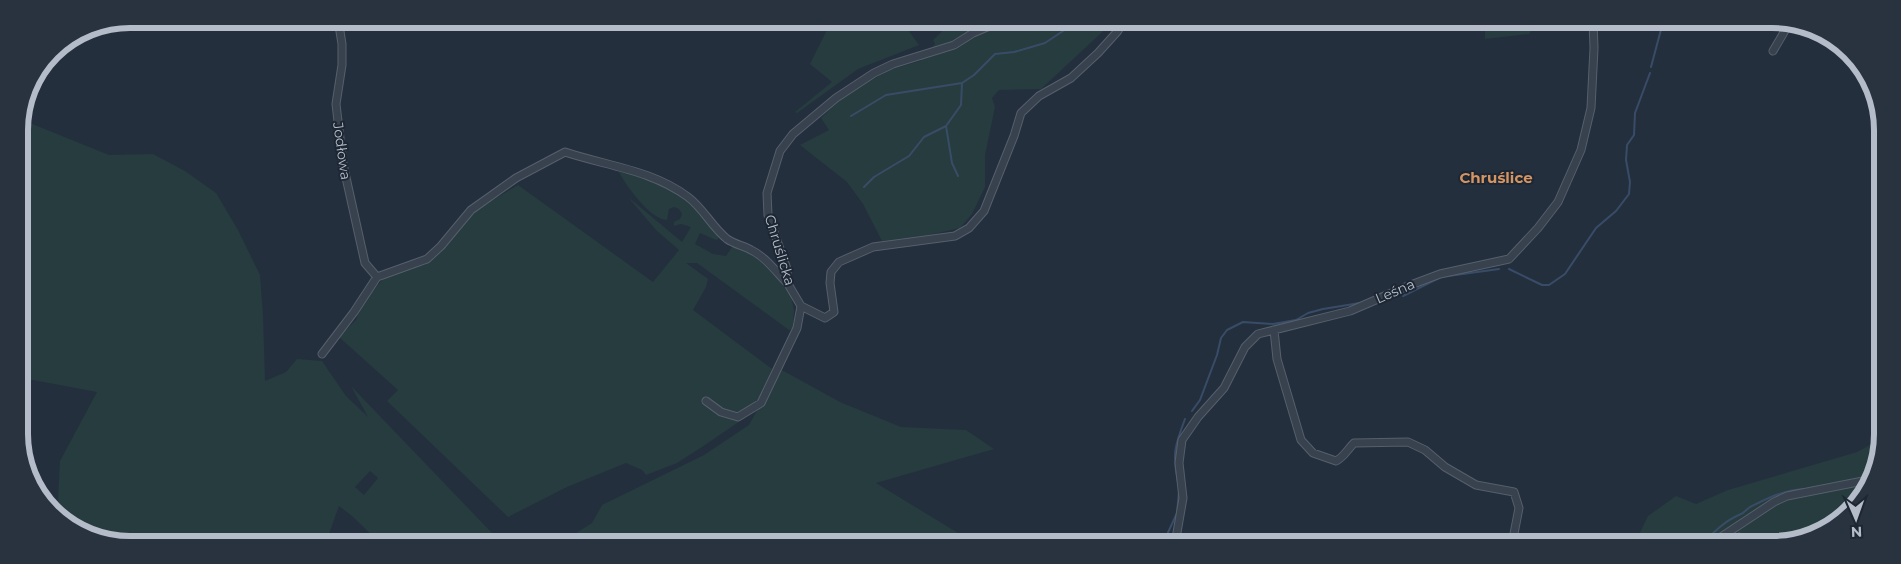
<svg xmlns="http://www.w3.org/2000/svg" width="1901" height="564" font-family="Montserrat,sans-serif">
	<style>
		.green { fill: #263c3f; fill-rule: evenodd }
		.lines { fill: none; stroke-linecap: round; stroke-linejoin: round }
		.stream { stroke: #394c67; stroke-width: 2 }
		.street-casing { stroke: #565f6c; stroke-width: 9 }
		.street { stroke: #38414e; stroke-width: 7 }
		.labels { text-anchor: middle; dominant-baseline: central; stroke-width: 4; stroke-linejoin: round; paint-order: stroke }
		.street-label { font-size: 14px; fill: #b4bcc9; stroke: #1d2633 }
		.neighbourhood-label { font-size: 15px; font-weight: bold; fill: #d59563; stroke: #1d2633 }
		.rim { fill: none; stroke: #b4bcc9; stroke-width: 6 }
	</style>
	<rect width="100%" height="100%" fill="#242f3e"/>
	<path class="green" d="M832,20H901L919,45L858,69L797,113L795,112L832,82L810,64Z
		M953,21H1114L1041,89L999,90L992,98L995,107L985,155V187L972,214L960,228L929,235L882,241L863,204L847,182L800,145L829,130L821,118L843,97L889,70L920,61L935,44L933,40Z
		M1485,22H1537L1529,34L1485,39Z
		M20,119L109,155L153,154L185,171L216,193L238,230L260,275L263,315L265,381L286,372L297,359L322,361L346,396L368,417L351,386L492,533L490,541L493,542H379L352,516L339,506L326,542H101L64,520L58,499L60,461L97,392L33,380L20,382ZM370,471L378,478L364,495L355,487Z
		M621,169C642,177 665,184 684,198C697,209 708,222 719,235L718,239L716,240L700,233L695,244L713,254L726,256L732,247L748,251L772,271L791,296L794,310L793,328L789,330L697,263H686L708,279L706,287L693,310L772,369L760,398L746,417L702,447L677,463L646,475L642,470L626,463L567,487L508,517L387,401L398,390L339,337L356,320L363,302L384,278L403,270L425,265L449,243L468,215L518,185L653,282L679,250L656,230L628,197L682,242L691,227L681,224L674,226V222L680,219L682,214L679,209L674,207L669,209L667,220C651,220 626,186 619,172Z
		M780,369L840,402L901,427L966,430L994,449L876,483L963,536L955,543H560L592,523L602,505L704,455L749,425Z
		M1879,440V463L1844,518L1806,527L1790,540L1779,545H1634L1648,516L1676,496L1696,504L1728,490L1857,452Z"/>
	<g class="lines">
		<path class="stream" d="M1651,67L1663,22
			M851,116L886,95L962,83
			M946,126L952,163L958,176
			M864,187L874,177L909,156L924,137L946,126L961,105L962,83L974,75L995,54L1014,52L1045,43L1078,21
			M1509,269L1542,285H1549L1565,274L1596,228L1616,211L1629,194L1630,182L1626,160L1627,145L1634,135L1635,113L1650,73
			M1380,294L1394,288
			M1403,296L1441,277L1499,269
			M1192,411L1200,400L1217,355L1221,338L1227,330L1243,322L1273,324L1296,320L1308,313L1323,309L1360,303
			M1178,482C1172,454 1175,445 1185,419
			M1810,488L1838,483
			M1165,544V539L1177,513L1179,491
			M1701,545C1714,532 1724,521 1741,514C1744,513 1747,509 1750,507C1770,497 1783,490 1806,489
			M1733,545L1739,533"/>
		<g class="street-casing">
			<path id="street" d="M338,19L342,44V65L336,104L343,164L365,263L377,277
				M1013,21L987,27L973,33L954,45L893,64L874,73L836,98L793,134L780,151L767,193L768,215L787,269L788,284L801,306L825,318L834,312L830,283L831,272L839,262L873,247L955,236L969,228L984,211L1014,136L1021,113L1039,96L1071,78L1098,53L1117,32L1124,21
				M1773,51L1790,22
				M1274,330L1277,359L1301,440L1313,453L1336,461C1344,457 1347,450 1354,443L1408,442L1425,450L1445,467L1476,485L1514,492L1519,508L1512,544
				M322,354L354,312L377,277L427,259L441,246L471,210L516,178L565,152C607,166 652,170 688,197C703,208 712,227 727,239C734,244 744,246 751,250C766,257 777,273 788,284
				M706,401L721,412L738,417L761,403L797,328L801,306
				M1175,544L1183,498L1179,463L1182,440L1198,417L1224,388L1245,347L1258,334L1350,311L1408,286L1440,274L1509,259L1538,228L1558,202L1581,150L1591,108L1594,48L1593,22
				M1714,545L1718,539L1774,502L1787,496L1863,481L1869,478"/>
		</g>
		<use href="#street" class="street"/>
	</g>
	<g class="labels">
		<g class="street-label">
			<text transform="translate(342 151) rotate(82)">Jodłowa</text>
			<text transform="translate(780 250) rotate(73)">Chruślicka</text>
			<text transform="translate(1395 291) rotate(-23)">Leśna</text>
		</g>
		<g class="neighbourhood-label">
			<text x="1496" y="177">Chruślice</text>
		</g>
	</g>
	<path d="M0 0H1901V564H0ZM130 28H1772A102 102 0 0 1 1874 130V434A102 102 0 0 1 1772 536H130A102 102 0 0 1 28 434V130A102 102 0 0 1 130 28Z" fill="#29323f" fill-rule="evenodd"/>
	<path class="rim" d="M130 28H1772A102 102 0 0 1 1874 130V434A102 102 0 0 1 1772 536H130A102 102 0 0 1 28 434V130A102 102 0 0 1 130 28Z"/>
	<g transform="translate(1856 519) rotate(178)" stroke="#1d2633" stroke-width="4" paint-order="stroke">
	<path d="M0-4L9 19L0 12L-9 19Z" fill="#b4bcc9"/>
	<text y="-8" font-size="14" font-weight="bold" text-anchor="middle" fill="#b4bcc9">N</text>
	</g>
</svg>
